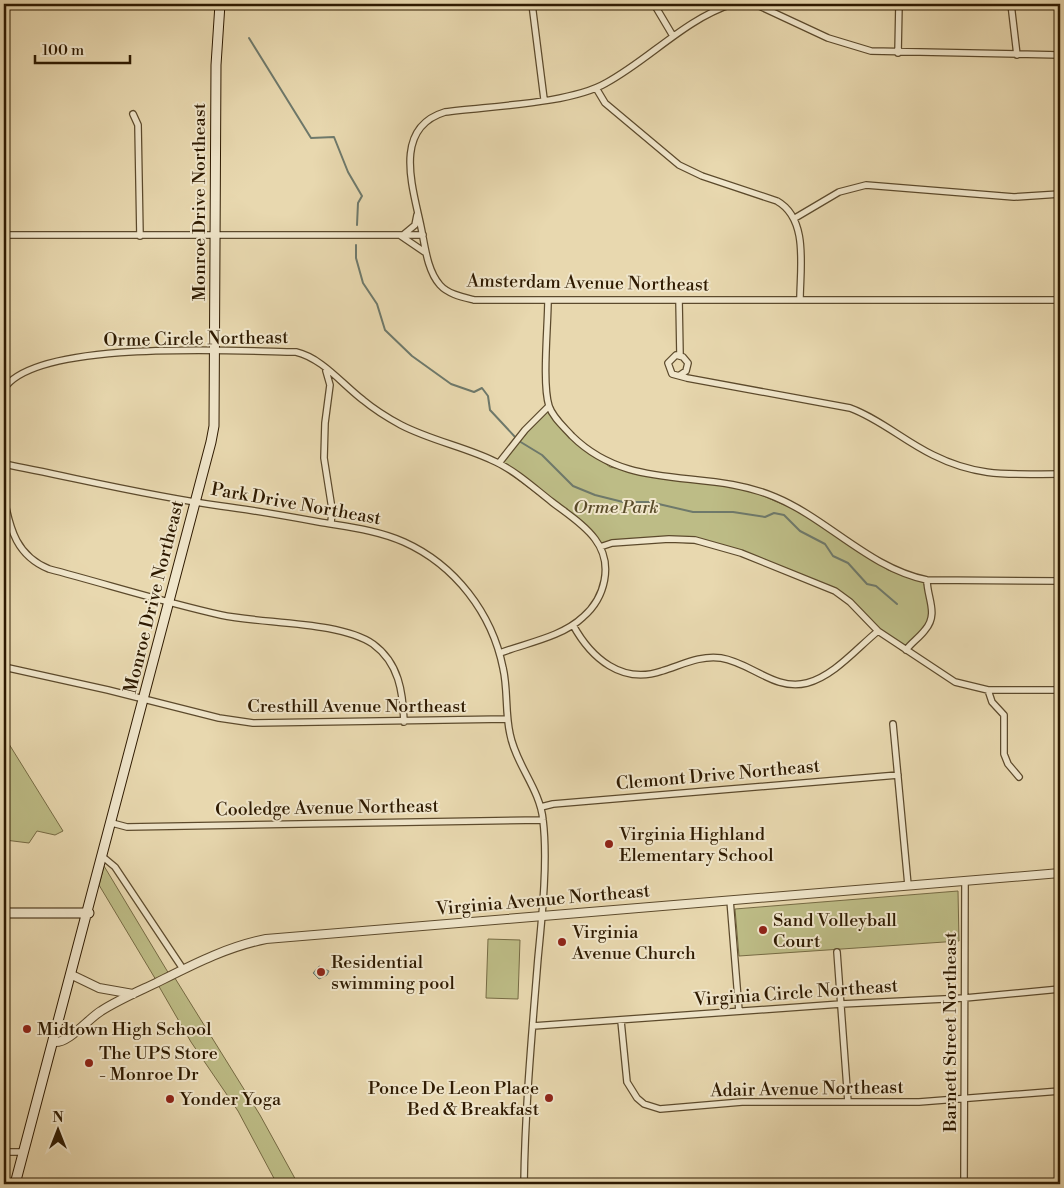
<svg xmlns="http://www.w3.org/2000/svg" width="1064" height="1188" font-family="'Libre Bodoni',serif">
	<style>
		.green { fill: #bdbc86; stroke: #766b44 }
		.water { fill: #99b8b2; stroke: #6e796b }
		.lines { fill: none; stroke-linecap: round; stroke-linejoin: round }
		.stream { stroke: #6e796b; stroke-width: 2 }
		.minor-casing { stroke: #5c4a2c; stroke-width: 8 }
		.tertiary-casing { stroke: #5c4a2c; stroke-width: 10 }
		.secondary-casing { stroke: #2e1a01; stroke-width: 11 }
		.minor { stroke: #f0e6cb; stroke-width: 5.5 }
		.tertiary { stroke: #f0e6cb; stroke-width: 8 }
		.secondary { stroke: #f0e6cb; stroke-width: 9 }
		.poi-dot { fill: #8f2418; stroke: #f0e6cb; stroke-width: 2 }
		.labels { text-anchor: middle; dominant-baseline: central; stroke-width: 4; stroke-linejoin: round; paint-order: stroke }
		.street-label { font-size: 18px; fill: #2e1a01; stroke: #f0e6cb }
		.park-label { font-size: 18px; font-style: italic; fill: #594b29; stroke: #f0e6cb }
		.poi-label { font-size: 18px; fill: #2e1a01; stroke: #f0e6cb; text-anchor: start }
	</style>
	<rect width="100%" height="100%" fill="#e8d8af"/>
	<filter id="stains"><feTurbulence type="fractalNoise" baseFrequency=".004" numOctaves="4"/><feColorMatrix values="0 0 0 0 .2 0 0 0 0 .09 0 0 0 0 .02 0 0 0 .5 -.17"/></filter>
	<radialGradient id="worn" r=".72"><stop offset=".6" stop-color="#630" stop-opacity="0"/><stop offset="1" stop-color="#630" stop-opacity=".3"/></radialGradient>
	<path class="green" d="M549,408L568,436L610,467L665,478L745,488L805,514L888,570L923,582L930,601L928,627L902,651L871,625L850,599L779,568L708,545L658,540L606,547L499,465Z
		M4,736L63,831L55,835L37,831L29,843L5,840L4,843Z
		M104,866L169,974L156,980L99,885Z
		M958,891L959,941L739,956L735,909Z
		M488,939L520,940L518,999L486,998Z
		M4,958L9,973L8,1099H4Z
		M173,975L260,1115L298,1184H277L238,1111L191,1042L157,983Z"/>
	<path class="water" d="M319,966L329,971L327,975L319,979L313,973Z"/>
	<g class="lines">
		<path class="stream" d="M249,38L311,138L334,137L348,172L362,196L358,203L357,225
			M356,245V258L363,283L377,304L385,330L412,356L451,384L474,392L482,388L488,396L490,410L516,438
			M519,441L542,455L573,486L595,495L623,502H650L693,512H733L765,517L774,513L784,515L800,531L825,544L833,556L848,563L867,584L876,586L897,604"/>
		<g class="minor-casing">
			<path id="minor" d="M532,4L544,99
				M654,4L673,36
				M732,4C684,20 650,59 606,83C570,104 488,106 445,112C392,128 413,188 421,227C425,246 427,270 440,285C448,294 462,297 474,300H1060
				M755,4L828,38L871,51L1060,55
				M1011,4L1017,55
				M898,53L899,4
				M596,88L605,103L679,165L702,176L777,201C809,219 800,268 800,300
				M133,114L138,125L140,236
				M795,218L839,192L866,185L1014,197L1060,194
				M4,235H423
				M403,235L415,225L417,215
				M401,236L426,253
				M548,300C548,326 542,384 549,406C553,418 564,427 572,436C631,494 705,467 775,497C828,519 869,568 927,580L1060,581
				M679,300L680,355
				M326,371L330,385L325,423L324,458L332,509L331,524
				M680,375L686,371L688,363L683,357L676,355L668,363L672,374L687,378L850,408C880,419 904,441 933,455C979,478 1011,474 1060,474
				M4,389C36,339 237,351 296,352C322,358 342,384 363,400C375,410 388,418 401,425C432,441 466,447 496,462C517,472 534,488 552,502C566,513 584,524 595,539C614,564 605,598 583,617C562,637 526,643 500,653
				M499,463L525,430L549,406
				M4,464C76,478 148,496 221,506C253,510 286,516 319,522C348,527 377,530 404,542C455,565 492,613 503,668C508,689 505,712 510,734C516,765 540,789 543,820C548,861 542,917 538,958C532,1033 525,1109 524,1184
				M4,498C10,530 17,556 49,569C106,584 163,602 221,615C263,624 339,621 373,644C399,663 403,692 404,722
				M600,547L612,543L669,539L695,540L741,553L835,591L850,602L878,631L955,682L988,690H1060
				M573,625C591,658 622,685 662,671C682,665 700,655 721,658C752,663 774,691 807,683C834,676 857,648 878,631
				M906,650C912,642 919,638 925,630C939,614 927,598 927,580
				M4,667L108,690L219,718L253,723L507,719
				M988,690L992,702L1004,715V754L1008,764L1019,777
				M893,724L908,885
				M541,807L553,804L898,775
				M112,823L127,827L543,820
				M103,857L115,867L183,969
				M730,900L739,1011
				M837,952L848,1102
				M621,1021L627,1082L637,1098L644,1104L660,1109L742,1102H919L1060,1091
				M533,1026L841,1004L965,998L1060,989
				M4,1152H24
				M964,1184L965,881"/>
		</g>
		<g class="tertiary-casing">
			<path id="tertiary" d="M72,975L99,988L133,994
				M54,1042C68,1044 88,1019 101,1011C118,1000 137,992 156,983C192,965 226,947 266,939L1060,873"/>
		</g>
		<g class="secondary-casing">
			<path id="secondary" d="M4,913H89
				M15,1184L211,442L214,426L216,65L220,4"/>
		</g>
		<use href="#minor" class="minor"/>
		<use href="#tertiary" class="tertiary"/>
		<use href="#secondary" class="secondary"/>
	</g>
	<g class="poi-dot">
		<circle cx="609" cy="844" r="5"/>
		<circle cx="763" cy="930" r="5"/>
		<circle cx="562" cy="942" r="5"/>
		<circle cx="321" cy="972" r="5"/>
		<circle cx="27" cy="1029" r="5"/>
		<circle cx="89" cy="1063" r="5"/>
		<circle cx="549" cy="1098" r="5"/>
		<circle cx="170" cy="1099" r="5"/>
	</g>
	<g class="labels">
		<g class="street-label">
			<text transform="translate(199 202) rotate(-90)">Monroe Drive Northeast</text>
			<text transform="translate(588 283) rotate(1)">Amsterdam Avenue Northeast</text>
			<text transform="translate(196 339) rotate(-1)">Orme Circle Northeast</text>
			<text transform="translate(296 504) rotate(10)">Park Drive Northeast</text>
			<text transform="translate(154 597) rotate(-76)">Monroe Drive Northeast</text>
			<text x="357" y="706">Cresthill Avenue Northeast</text>
			<text transform="translate(718 775) rotate(-5)">Clemont Drive Northeast</text>
			<text transform="translate(327 808) rotate(-1)">Cooledge Avenue Northeast</text>
			<text transform="translate(543 900) rotate(-5)">Virginia Avenue Northeast</text>
			<text transform="translate(796 993) rotate(-4)">Virginia Circle Northeast</text>
			<text transform="translate(950 1032) rotate(-90)">Barnett Street Northeast</text>
			<text transform="translate(807 1089) rotate(-1)">Adair Avenue Northeast</text>
		</g>
		<g class="park-label">
			<text x="616" y="507">Orme Park</text>
		</g>
		<g class="poi-label">
			<text x="619" y="834">Virginia Highland<tspan x="619" dy="21">Elementary School</tspan></text>
			<text x="773" y="920">Sand Volleyball<tspan x="773" dy="21">Court</tspan></text>
			<text x="572" y="932">Virginia<tspan x="572" dy="21">Avenue Church</tspan></text>
			<text x="331" y="962">Residential<tspan x="331" dy="21">swimming pool</tspan></text>
			<text x="37" y="1029">Midtown High School</text>
			<text x="99" y="1053">The UPS Store<tspan x="99" dy="21">- Monroe Dr</tspan></text>
			<text x="539" y="1088" text-anchor="end">Ponce De Leon Place<tspan x="539" dy="21">Bed &amp; Breakfast</tspan></text>
			<text x="180" y="1099">Yonder Yoga</text>
		</g>
	</g>
	<rect width="1064" height="1188" fill="none" stroke="#e8d8af" stroke-width="20"/>
	<rect x="5" y="5" width="1054" height="1178" fill="none" stroke="#2e1a01" stroke-width="2.5"/>
	<rect x="10" y="10" width="1044" height="1168" fill="none" stroke="#2e1a01"/>
	<g transform="translate(58 1130)" stroke="#f0e6cb" stroke-width="4" paint-order="stroke">
	<path d="M0-4L9 19L0 12L-9 19Z" fill="#2e1a01"/>
	<text y="-8" font-size="14" font-weight="bold" text-anchor="middle" fill="#2e1a01">N</text>
	</g>
	<path d="M35 55v8h95v-8" fill="none" stroke="#2e1a01" stroke-width="2.5"/>
	<text x="42" y="55" font-size="15" fill="#2e1a01" stroke="#f0e6cb" stroke-width="4" paint-order="stroke">100 m</text>
	<rect width="100%" height="100%" filter="url(#stains)"/>
	<rect width="100%" height="100%" fill="url(#worn)"/>
</svg>
